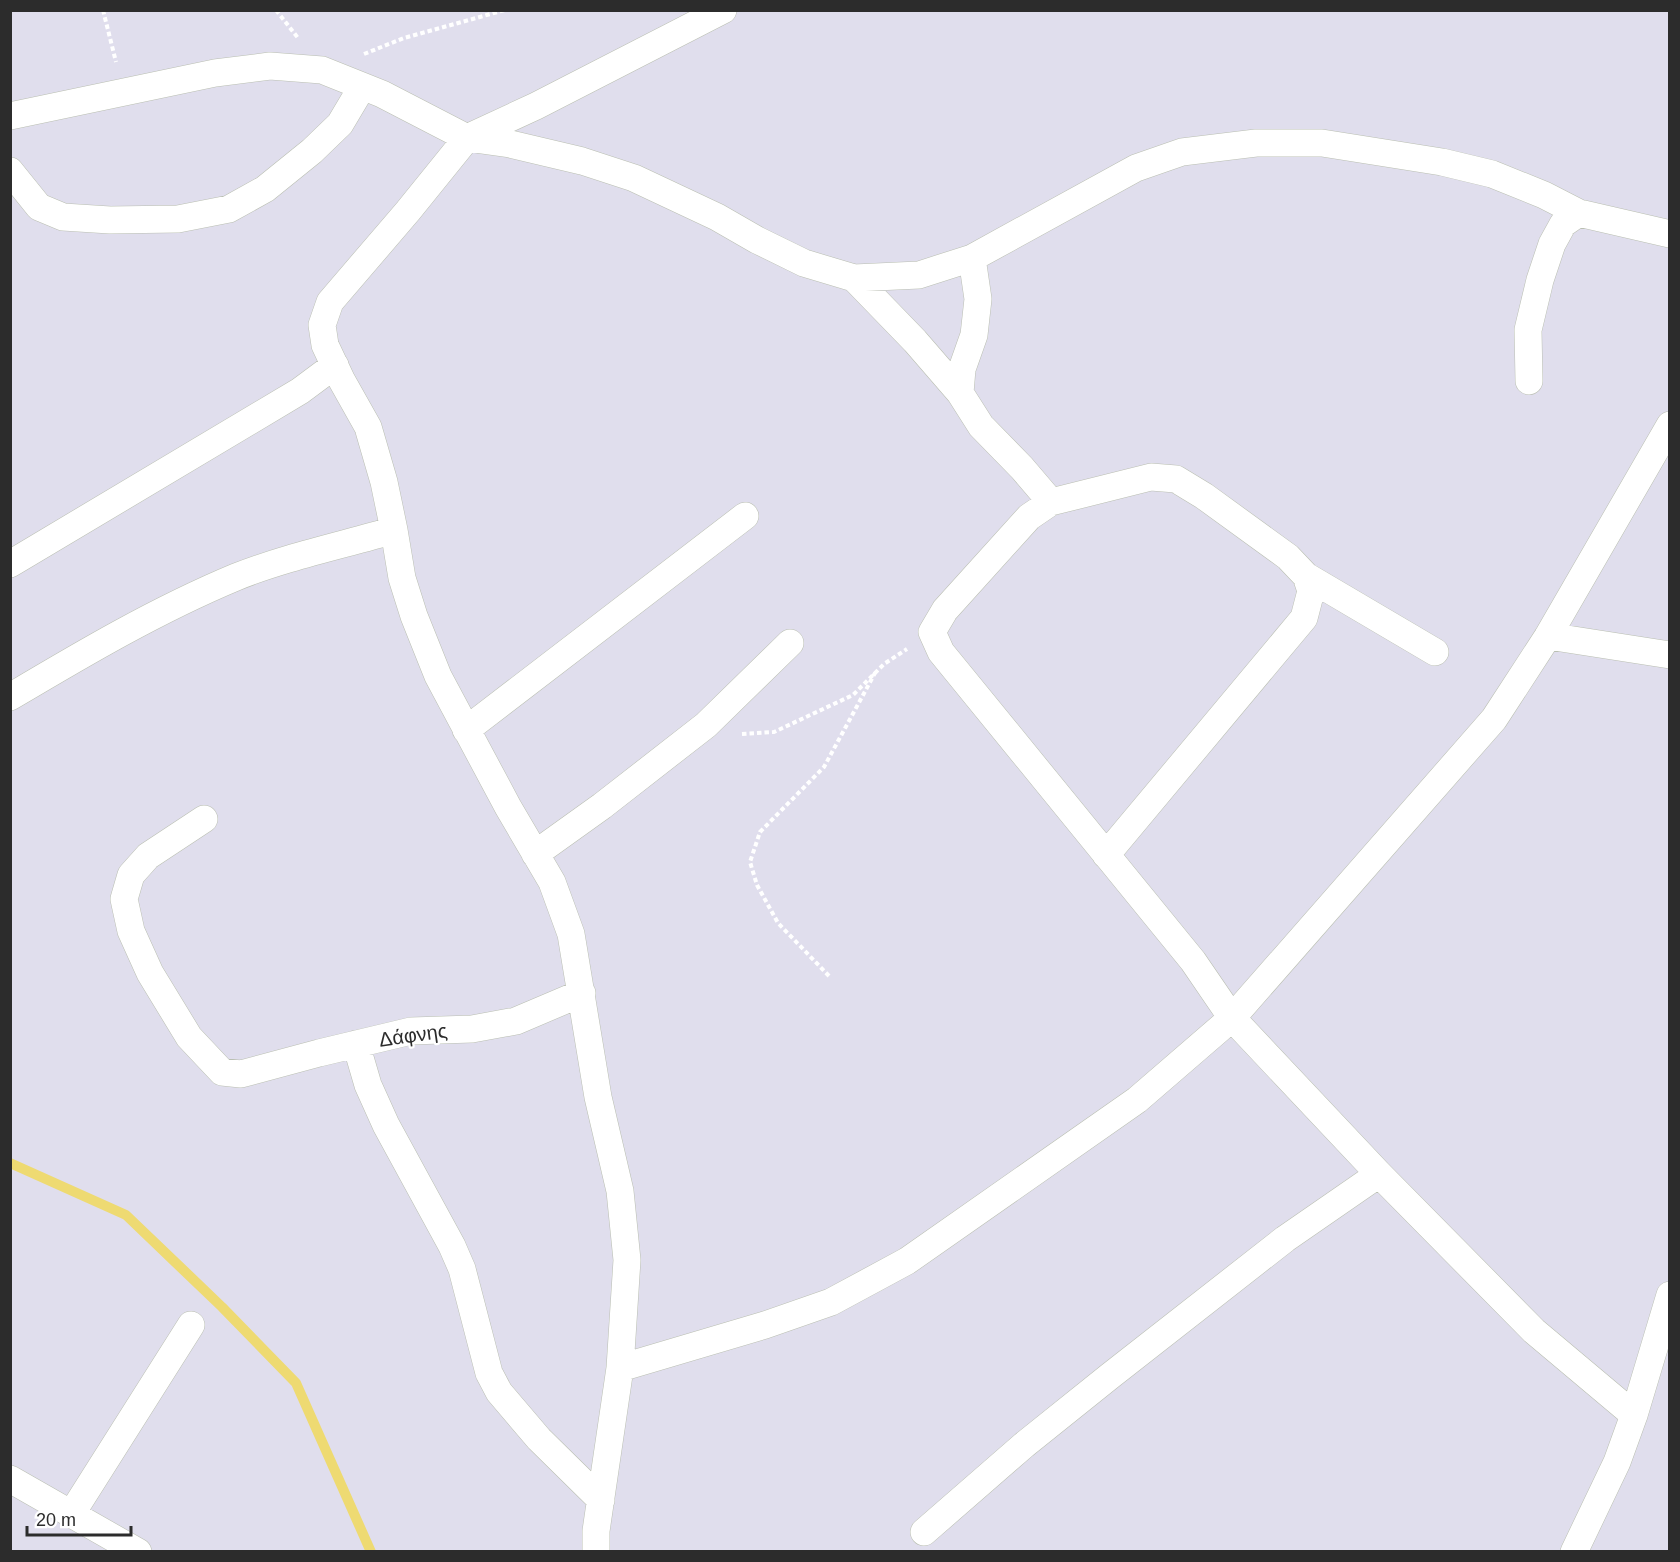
<svg xmlns="http://www.w3.org/2000/svg" width="1680" height="1562" font-family="Helvetica,sans-serif">
	<style>
		.lines { fill: none; stroke-linecap: round; stroke-linejoin: round }
		.stream { stroke: #eeda72; stroke-width: 10 }
		.street-casing { stroke: #babfb2; stroke-width: 28 }
		.path { stroke: #fff; stroke-width: 4; stroke-dasharray: 4.5 3; stroke-linecap: butt }
		.street { stroke: #fff; stroke-width: 27 }
		.labels { text-anchor: middle; dominant-baseline: central; stroke-width: 4.5; stroke-linejoin: round; paint-order: stroke }
		.street-label { font-size: 20px; fill: #2c2c2c; stroke: #fff }
	</style>
	<rect width="100%" height="100%" fill="#e0deed"/>
	<g class="lines">
		<path class="stream" d="M10,1163L126,1215L222,1307L296,1383L371,1552"/>
		<g class="street-casing">
			<path id="street" d="M10,116L215,73L270,66L322,70L382,94L467,138L510,144L582,161L634,178L717,217L757,240L804,263L854,278L919,275L972,258L1136,168L1182,152L1256,143H1322L1442,162L1492,174L1544,195L1579,213L1670,234
				M10,171L39,207L63,217L110,220L178,219L229,209L265,189L312,151L340,124L362,87
				M854,278L915,341L960,393L981,426L1022,468L1051,502L1029,517L945,610L932,632L941,652L1193,961L1232,1018L1379,1174L1534,1331L1634,1415
				M1529,381L1528,330L1540,280L1552,244L1563,224L1579,213
				M960,393L962,369L974,335L978,299L972,258
				M1051,502L1151,477L1176,479L1204,496L1288,557L1306,576L1311,591L1304,618L1106,855
				M10,564L300,391L335,365
				M1306,576L1435,652
				M1548,636L1670,655
				M10,697C84,653 157,610 236,577C286,557 343,545 394,530
				M466,730L745,516
				M204,819L148,856L131,875L124,899L131,931L150,973L189,1037L222,1072L241,1074L319,1053L411,1031L472,1029L516,1021L582,993
				M535,854L602,806L706,725L790,643
				M356,1044L368,1085L386,1125L452,1246L462,1269L489,1373L499,1392L539,1439L601,1500
				M620,1368L765,1325L831,1302L907,1261L1137,1100L1232,1018L1494,719L1548,636L1670,425
				M10,1479L138,1552
				M72,1513L191,1325
				M924,1532L1024,1445L1110,1376L1285,1239L1379,1174
				M596,1552V1531L620,1368L627,1260L620,1191L598,1097L571,934L552,882L508,807L438,676L414,616L402,578L394,530L384,482L368,427L341,379L325,345L322,325L330,302L408,211L467,138L536,106L723,10
				M1574,1552L1617,1462L1634,1415L1670,1295"/>
		</g>
		<path class="path" d="M103,10L116,62
			M276,10L298,38
			M364,54L404,38L505,10
			M742,734L774,732L853,695L884,664L907,649
			M829,976L778,923L757,885L750,862L760,832L824,767L875,673"/>
		<use href="#street" class="street"/>
	</g>
	<g class="labels">
		<g class="street-label">
			<text transform="translate(413 1035) rotate(-8)">Δάφνης</text>
		</g>
	</g>
	<rect width="1680" height="1562" fill="none" stroke="#2c2c2c" stroke-width="24"/>
	<path d="M27 1526v9h104v-9" fill="none" stroke="#2c2c2c" stroke-width="3"/>
	<text x="36" y="1526" font-size="18" fill="#2c2c2c" stroke="#ffffff" stroke-width="4.5" paint-order="stroke">20 m</text>
</svg>
